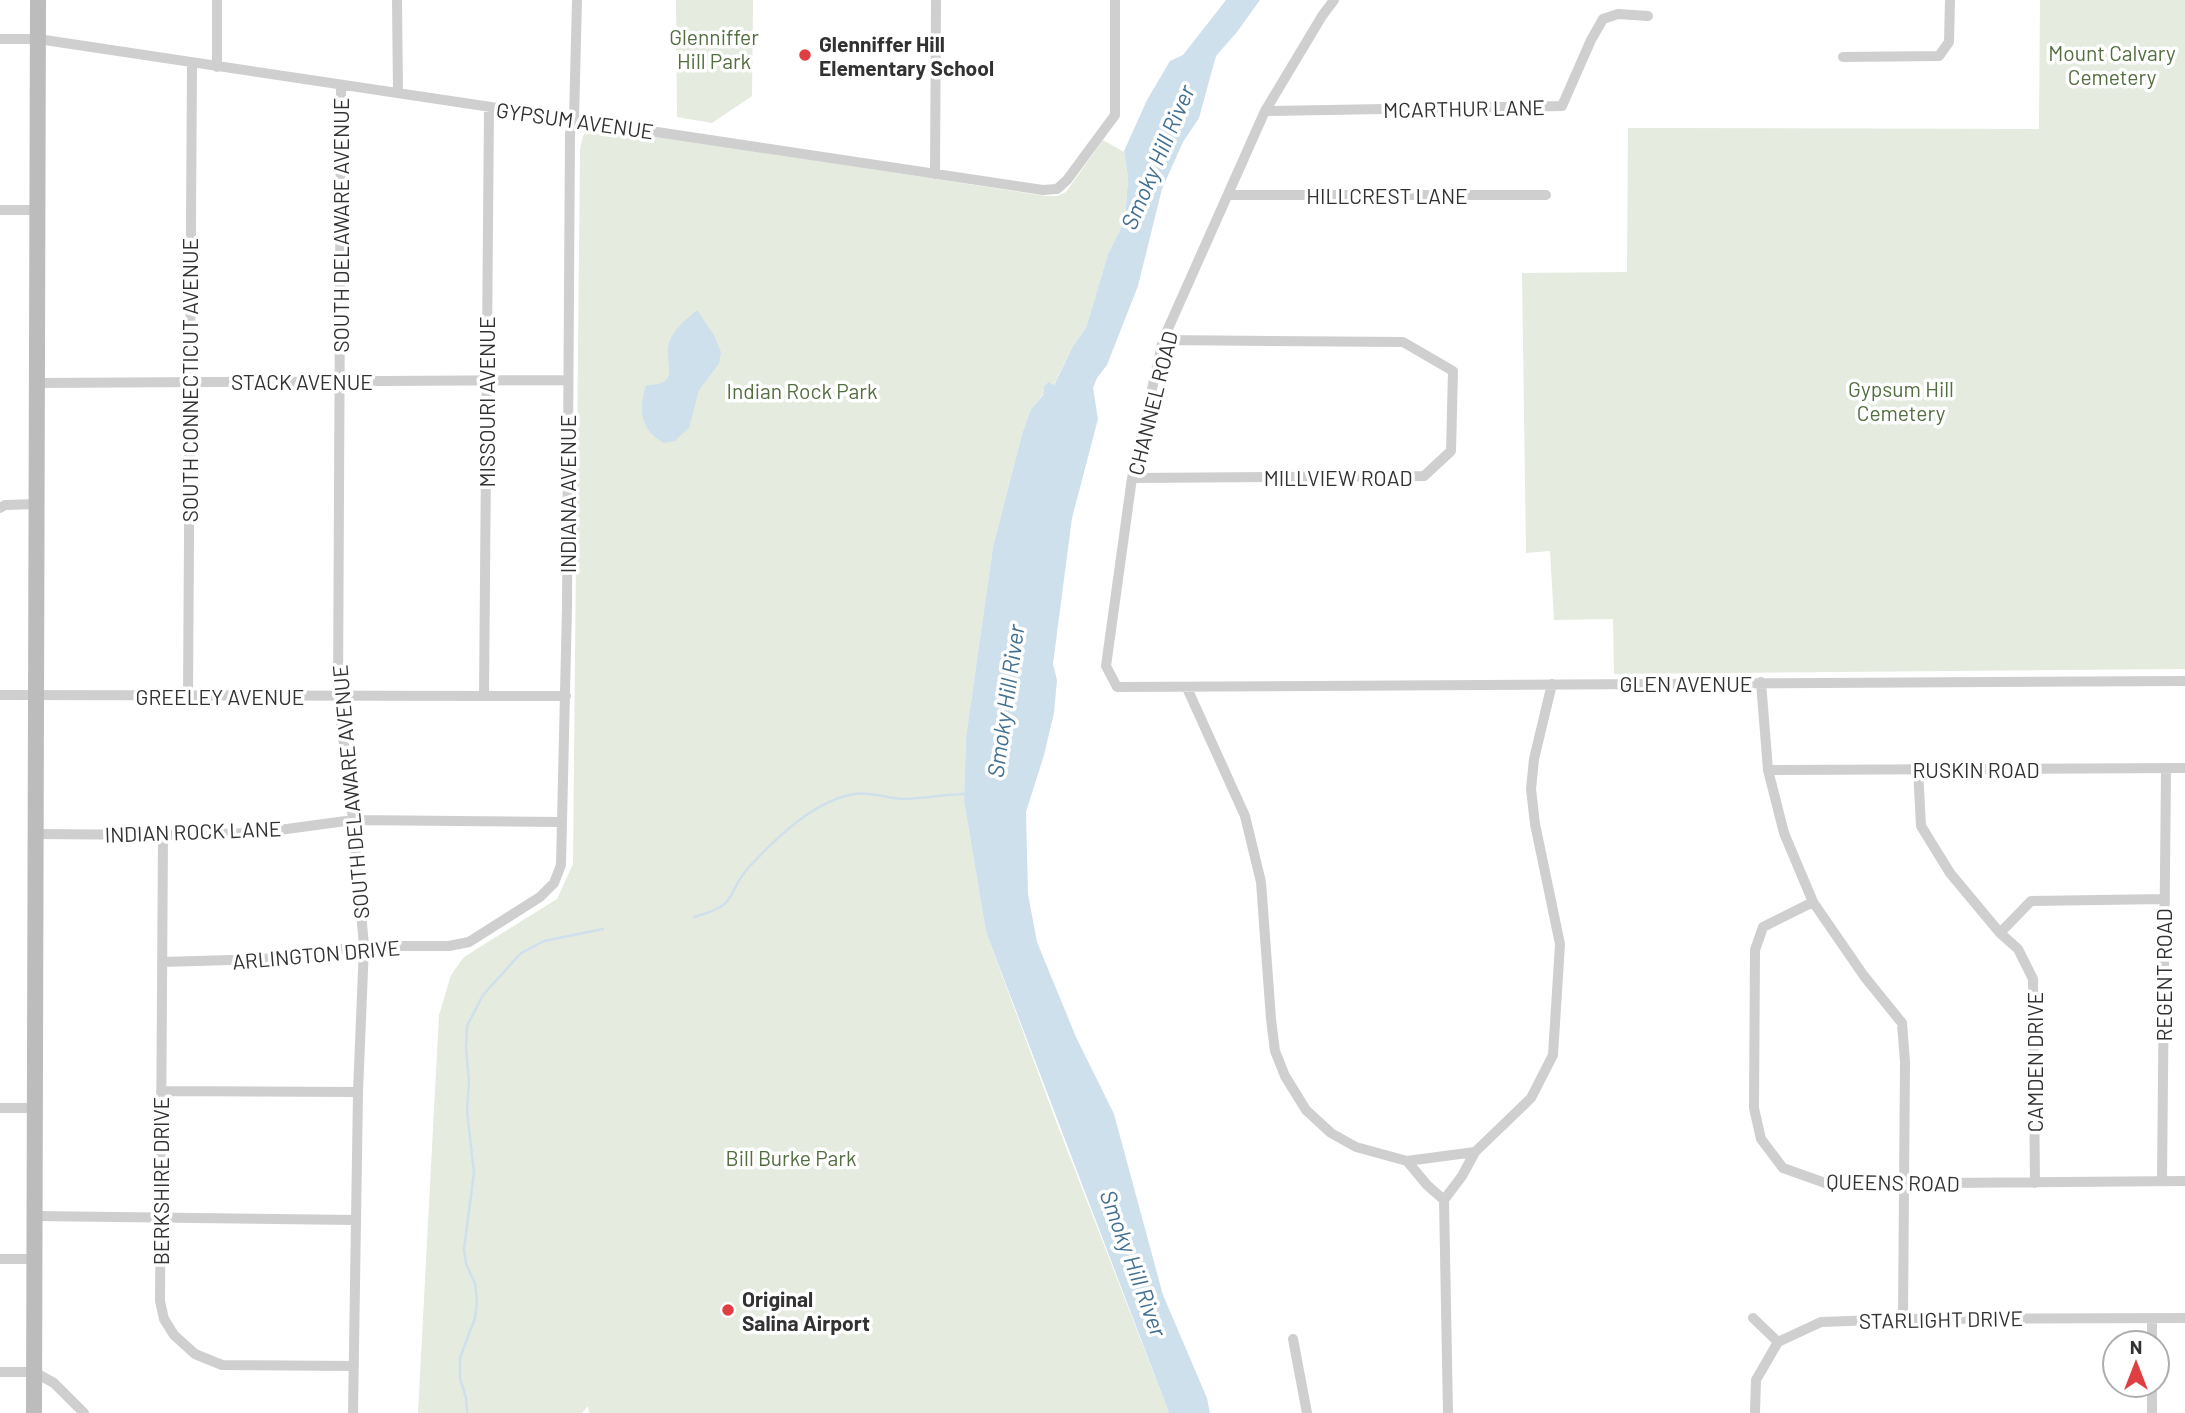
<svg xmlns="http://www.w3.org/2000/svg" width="2185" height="1413" font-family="Barlow,sans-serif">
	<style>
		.green { fill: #e5ebdf }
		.water { fill: #cfe0ed }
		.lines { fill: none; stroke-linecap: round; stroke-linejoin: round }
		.stream { stroke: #cfe0ed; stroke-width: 2.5 }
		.minor { stroke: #cfcfcf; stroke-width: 10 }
		.secondary { stroke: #bcbcbc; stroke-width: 16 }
		.poi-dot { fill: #df3f43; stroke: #fff; stroke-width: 2.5 }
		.labels { text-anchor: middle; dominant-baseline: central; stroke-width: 7; stroke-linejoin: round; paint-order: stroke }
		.park-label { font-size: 21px; fill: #536e40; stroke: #fff }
		.poi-label { font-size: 21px; font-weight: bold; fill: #323232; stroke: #fff; text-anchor: start }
		.street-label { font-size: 21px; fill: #323232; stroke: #fff }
		.water-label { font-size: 23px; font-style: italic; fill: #427093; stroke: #fff }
	</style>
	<rect width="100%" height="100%" fill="#fff"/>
	<path class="green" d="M676,0H753L752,96L712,123L677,117Z
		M2040,0H2185V669L1614,674L1613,619L1554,620L1550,551L1526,553L1522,273L1627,272L1628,128L2039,129Z
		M591,126L1046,196H1057L1066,192L1103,140L1124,152L1128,178L1125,220L1108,254L1086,328L1073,346L1053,386L1048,382L1044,386L1043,394L1031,409L1022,434L993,547L966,737L964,801L986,932L1056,1121L1169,1413H589L588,1406L582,1413H418L439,1015L451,975L464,957L557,899L573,864L580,149L583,136Z"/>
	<path class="water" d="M1226,0H1260L1237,32L1216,56L1199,118L1183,142L1162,189L1138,286L1107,365L1097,378L1093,388L1098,419L1072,518L1053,664L1057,680L1054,713L1044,755L1026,812L1028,894L1037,942L1076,1037L1114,1114L1163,1295L1207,1398L1210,1413H1169L986,932L964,801L966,737L993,547L1022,434L1031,409L1043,395L1044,386L1048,382L1054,385L1073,346L1086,328L1108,254L1125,220L1128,178L1124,151L1147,100L1170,61L1183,55Z
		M697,310L714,335L721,352L719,364L699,390L689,428L675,441L664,443C640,430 638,410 646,385C685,385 661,360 670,340C675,328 688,318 697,310Z"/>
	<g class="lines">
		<path class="stream" d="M694,917C741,905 724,894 750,866C777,837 814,801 854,794C873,791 890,800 907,799C927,798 947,794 966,794
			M467,1413L466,1398L460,1378V1358L475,1318L477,1302L475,1283L466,1264L464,1249L474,1173L467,1111L469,1081L466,1048L467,1026L483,995L521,953L544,941L603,929"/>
		<path class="minor" d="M397,0L398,93
			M1334,0L1322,16L1265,111L1163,340L1132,478L1106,666L1117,687L2185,681
			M0,39H38L1043,190L1057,189L1067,180L1115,115V0
			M1843,57L1939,56L1949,42L1950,0
			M217,67V0
			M341,86L338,696L353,820L364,946L358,1092L353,1413
			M1265,111L1562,106L1591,40L1603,19L1618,14L1648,16
			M935,174L936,0
			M1228,195H1546
			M0,210H37
			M36,383L567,380
			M1132,478L1424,476L1451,451L1453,371L1403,342L1163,340
			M0,508L5,505L36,504
			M1761,682L1768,770L1784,833L1813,902L1864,976L1902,1023L1905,1062L1903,1319
			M1187,688L1245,816L1261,882L1271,1019L1275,1051L1285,1076L1306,1110L1331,1133L1356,1147L1407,1161L1475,1152L1531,1098L1553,1055L1560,944L1535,824L1531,789L1534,759L1552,684
			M0,695L566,696
			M484,696L489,107
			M188,697L192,64
			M1918,769L1921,826L1950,873L2000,933L2018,949L2033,979L2035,1183
			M1768,770L2185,768
			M35,834L163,835L257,833L353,820L560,822
			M163,835L160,1301L164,1319L174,1335L195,1354L222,1365L354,1366
			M1813,902L1763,927L1755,950L1754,1108L1761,1139L1783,1168L1828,1184L2185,1181
			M2000,933L2031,901L2164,899
			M162,962L264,959L364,946H449L469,942L540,897L554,883L561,865L567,607L570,133L574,119L577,0
			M161,1091L358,1092
			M0,1108H34
			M1407,1161L1427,1185L1444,1200L1462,1176L1475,1152
			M2162,1181L2166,769
			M1444,1200L1448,1413
			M34,1216L356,1220
			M0,1259H34
			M1753,1318L1778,1342
			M1293,1339L1307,1413
			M2152,1343V1318
			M0,1372H34L54,1383L84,1413
			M1755,1413L1756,1380L1778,1342L1821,1322L1903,1319L2185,1318
			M2152,1413V1385"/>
		<path class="secondary" d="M34,1413L38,0"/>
	</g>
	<g class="poi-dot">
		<circle cx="805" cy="55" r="7"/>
		<circle cx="728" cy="1310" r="7"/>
	</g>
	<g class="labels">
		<g class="park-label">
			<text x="714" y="36">Glenniffer<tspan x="714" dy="24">Hill Park</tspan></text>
			<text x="2112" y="52">Mount Calvary<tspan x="2112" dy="24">Cemetery</tspan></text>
			<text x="1901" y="388">Gypsum Hill<tspan x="1901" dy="24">Cemetery</tspan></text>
			<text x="802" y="390">Indian Rock Park</text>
			<text x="791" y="1157">Bill Burke Park</text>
		</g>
		<g class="poi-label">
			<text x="819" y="43">Glenniffer Hill<tspan x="819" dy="24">Elementary School</tspan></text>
			<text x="742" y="1298">Original<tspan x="742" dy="24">Salina Airport</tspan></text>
		</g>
		<g class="street-label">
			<text transform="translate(1464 108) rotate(-1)">MCARTHUR LANE</text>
			<text transform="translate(575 120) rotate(8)">GYPSUM AVENUE</text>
			<text x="1387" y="195">HILLCREST LANE</text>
			<text transform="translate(340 225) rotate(-90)">SOUTH DELAWARE AVENUE</text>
			<text transform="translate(189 380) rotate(-90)">SOUTH CONNECTICUT AVENUE</text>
			<text x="302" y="381">STACK AVENUE</text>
			<text transform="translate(486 402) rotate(-90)">MISSOURI AVENUE</text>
			<text transform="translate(1152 403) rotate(-76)">CHANNEL ROAD</text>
			<text x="1338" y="477">MILLVIEW ROAD</text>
			<text transform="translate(567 494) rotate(-90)">INDIANA AVENUE</text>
			<text x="1686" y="683">GLEN AVENUE</text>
			<text x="220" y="696">GREELEY AVENUE</text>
			<text x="1976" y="769">RUSKIN ROAD</text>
			<text transform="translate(350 792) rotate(-95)">SOUTH DELAWARE AVENUE</text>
			<text transform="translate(193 831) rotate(-2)">INDIAN ROCK LANE</text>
			<text transform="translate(316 954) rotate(-5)">ARLINGTON DRIVE</text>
			<text transform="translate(2163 975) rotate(-90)">REGENT ROAD</text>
			<text transform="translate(2034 1062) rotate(-90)">CAMDEN DRIVE</text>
			<text transform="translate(160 1181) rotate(-90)">BERKSHIRE DRIVE</text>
			<text transform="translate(1893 1182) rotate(1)">QUEENS ROAD</text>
			<text transform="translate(1941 1319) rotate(-1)">STARLIGHT DRIVE</text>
		</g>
		<g class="water-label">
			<text transform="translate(1157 157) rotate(-67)">Smoky Hill River</text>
			<text transform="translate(1005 701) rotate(-82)">Smoky Hill River</text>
			<text transform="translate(1134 1263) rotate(70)">Smoky Hill River</text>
		</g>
	</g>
	<g transform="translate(2136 1364)"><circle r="33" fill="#ffffff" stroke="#adadad" stroke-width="2"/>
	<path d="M0-5L12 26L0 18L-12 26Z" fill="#df3f43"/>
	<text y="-10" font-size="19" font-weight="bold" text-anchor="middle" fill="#323232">N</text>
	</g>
</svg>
